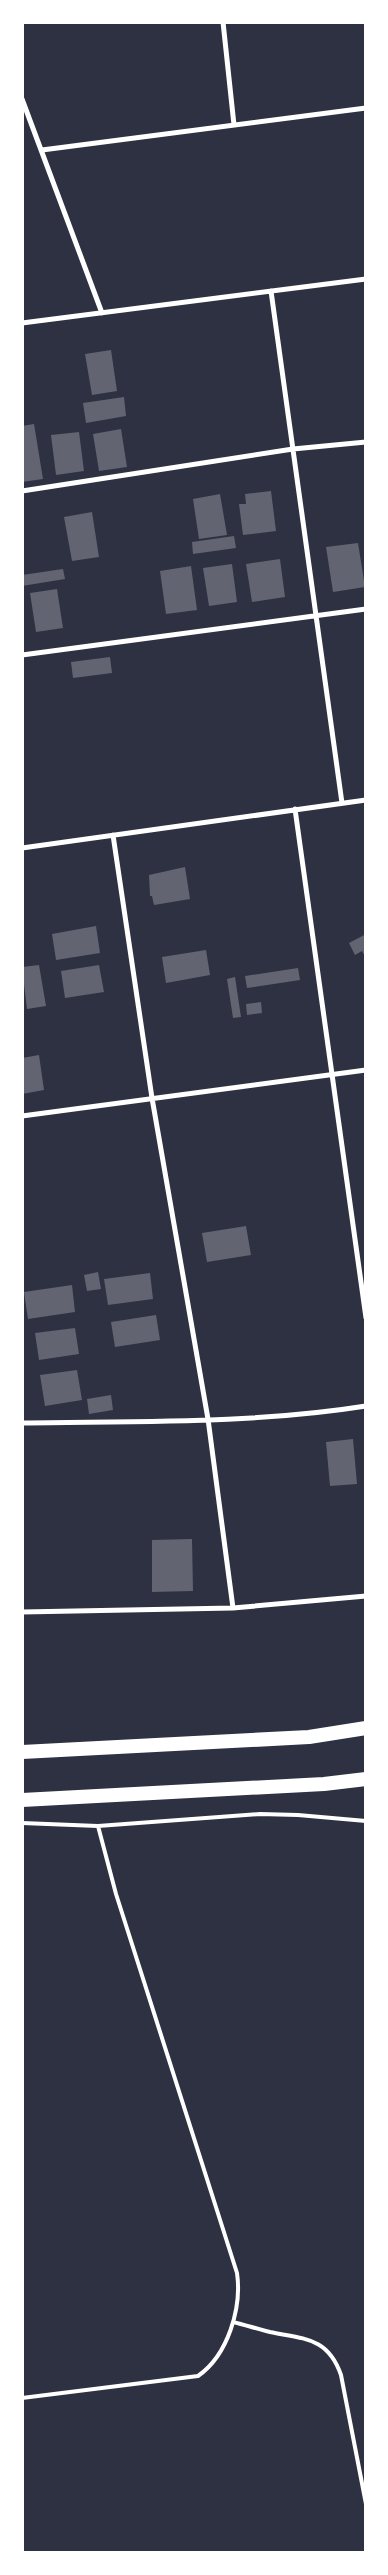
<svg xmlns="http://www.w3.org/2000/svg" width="388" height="2575" font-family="'IBM Plex Sans',sans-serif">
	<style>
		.building { fill: #626471 }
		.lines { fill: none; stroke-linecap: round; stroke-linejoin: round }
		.service { stroke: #fff; stroke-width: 4 }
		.minor { stroke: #fff; stroke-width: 5 }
		.trunk { stroke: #fff; stroke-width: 14 }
	</style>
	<rect width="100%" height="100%" fill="#2d3142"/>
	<path class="building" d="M111,350L117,391L92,395L85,354Z
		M124,397L126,416L86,423L83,403Z
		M34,424L43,479L22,482V426Z
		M121,429L127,467L99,471L93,434Z
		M79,432L84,471L56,475L51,435Z
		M271,491L276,531L243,535L239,504H246L245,494Z
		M220,494L227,535L199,539L193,499Z
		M92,512L99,557L72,561L64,517Z
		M234,536L236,548L193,554L192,542Z
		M358,543L365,587L333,592L326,547Z
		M280,559L285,597L252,602L246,564Z
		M232,564L237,602L209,606L203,568Z
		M191,566L197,610L166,614L160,571Z
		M63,569L65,579L22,586V575Z
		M57,589L63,628L36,632L30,593Z
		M110,657L112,673L73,678L71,662Z
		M185,867L190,899L154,905L152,896H150L149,875Z
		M96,926L100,953L56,960L52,934Z
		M366,934V958L362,951L355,955L349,943Z
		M206,950L210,975L166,983L162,957Z
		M39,965L46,1006L27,1009L22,967Z
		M99,965L104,992L65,998L61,971Z
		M298,968L300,980L247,988L245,976Z
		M235,977L241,1017L233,1018L227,979Z
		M261,1002L262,1013L247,1015L246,1004Z
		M39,1055L44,1090L22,1094V1058Z
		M246,1226L251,1255L207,1262L202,1233Z
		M98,1272L101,1289L87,1291L84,1275Z
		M150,1273L153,1299L108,1305L104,1279Z
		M72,1285L75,1312L28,1319L24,1292Z
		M156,1315L160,1340L115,1347L111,1322Z
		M75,1328L79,1354L39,1360L35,1333Z
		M77,1370L82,1400L45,1406L40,1375Z
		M111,1395L113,1410L89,1414L87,1399Z
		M353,1439L357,1484L330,1486L326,1442Z
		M192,1539L193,1591L152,1592V1540Z"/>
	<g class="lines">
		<path class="service" d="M22,1823L98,1826L260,1814L298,1815L366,1821
			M233,2322C245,2325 258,2329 270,2332C304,2339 328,2337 341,2375L366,2504
			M22,2398L198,2376C228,2355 242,2308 237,2273L116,1894L98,1826"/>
		<path class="minor" d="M223,22L234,125
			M22,99L102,313
			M42,150L366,108
			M271,291L342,803
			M22,323L366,279
			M22,491L293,449L366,442
			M22,655L366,609
			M295,809L366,1318
			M113,835L152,1098L208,1419L233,1608
			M22,848L366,800
			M22,1116L366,1070
			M22,1423C137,1421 253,1424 366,1406
			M22,1612L233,1608L366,1596"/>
		<path class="trunk" d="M22,1752L309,1737L366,1728
			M22,1800L324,1784L366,1779"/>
	</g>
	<rect width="388" height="2575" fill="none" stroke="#ffffff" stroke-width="48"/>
</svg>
